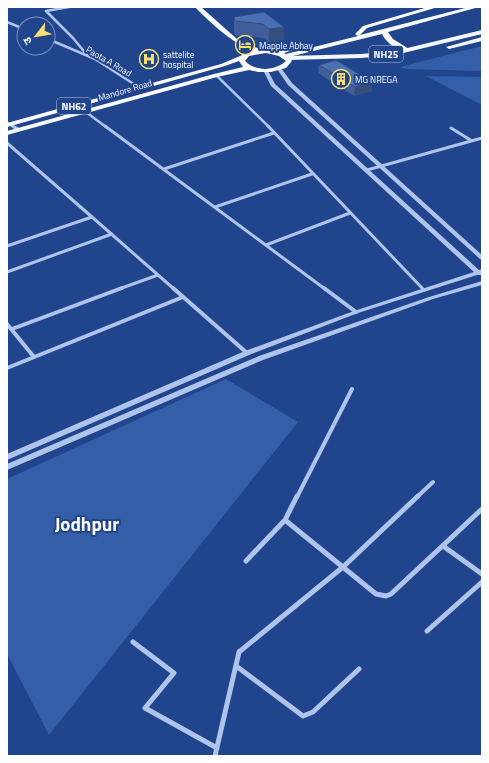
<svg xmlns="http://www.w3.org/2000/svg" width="489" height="763" font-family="'Titillium Web','Noto Sans Devanagari',sans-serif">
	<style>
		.green { fill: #355ea9 }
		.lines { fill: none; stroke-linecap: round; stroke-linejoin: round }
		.minor-far3 { stroke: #afc4eb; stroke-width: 2.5 }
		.minor-far2 { stroke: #afc4eb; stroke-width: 3 }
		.minor-far1 { stroke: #afc4eb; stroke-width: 4 }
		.minor { stroke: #afc4eb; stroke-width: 5 }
		.tertiary { fill: #afc4eb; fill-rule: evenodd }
		.primary { fill: #f4f7fe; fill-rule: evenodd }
		.trunk { fill: #fafbfe; fill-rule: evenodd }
		.wall { fill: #405f9a }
		.shaded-wall { fill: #344e7d }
		.building { fill: #4a6fb3; stroke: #344e7d }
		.labels { text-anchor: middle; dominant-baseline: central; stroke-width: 4; stroke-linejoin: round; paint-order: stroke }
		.far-poi-label { font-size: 9px; fill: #fff; stroke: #21458c; text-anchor: start }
		.far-street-label { font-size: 9px; fill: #fff; stroke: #21458c }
		.shield { fill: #21458c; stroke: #bcc7dc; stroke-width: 1 }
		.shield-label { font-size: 10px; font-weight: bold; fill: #fff }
		.town-label { font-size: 19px; font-weight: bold; fill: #fff; stroke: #21458c }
	</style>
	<rect width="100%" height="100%" fill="#21458c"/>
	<path class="green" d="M482,46V71L406,69L400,67Z
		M426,76L482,77V105Z
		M226,379L298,422L49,735L7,654V479Z"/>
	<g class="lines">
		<path class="minor-far3" d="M69,7L46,11L73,38L87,55
			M7,22L24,29
			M48,39L95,59L140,88
			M216,75L269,127
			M86,112L106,127"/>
		<path class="minor-far2" d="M105,126L325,289
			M268,126L423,289
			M451,128L472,141
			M7,143L92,217L7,246
			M164,169L274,133
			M367,170L482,138
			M215,207L312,174
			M92,217L174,289
			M266,245L350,213
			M7,272L112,234
			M119,289L158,275"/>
		<path class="minor-far1" d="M173,288L247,353
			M324,288L356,312
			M7,324L34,357
			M12,329L122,288
			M7,368L183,297
			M297,497L352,389
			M417,497L433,482"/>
		<path class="minor" d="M285,520L297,496
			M443,546L482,574
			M246,561L285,520L376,594L386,596L391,594L482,509
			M427,631L482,582
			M133,642L174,673L145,708L217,748
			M236,666L303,716L313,712L359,669
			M215,756L239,652L343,567L418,496"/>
		<path class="tertiary" d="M277,68H281L292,83L482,255V260L480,259L288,85L277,69Z
			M263,69H267L275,84L479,270L482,269V275H477L358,313L249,355L7,460V454L245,351L354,311L474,272L271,86L263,70Z
			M7,121L21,129V131H17L7,124Z
			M482,281V285L433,299L263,360L7,470V464L259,356L429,297Z"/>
		<path class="primary" d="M195,7H201L237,39L254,47L269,51C252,63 206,19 195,7Z
			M482,30V34L395,55L361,58L288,60L285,58L288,56L361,54L395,51Z
			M482,37V41L449,49L446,47Z"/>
		<path class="trunk" d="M428,7H438L367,28L360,35L469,7H479L388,32L393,39L409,49V51C399,52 386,43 382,34L289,57L292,61L286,68L271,72H258L249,70L217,77L7,135V131L214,74L243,67L239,61L225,66L7,127V123L221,64L252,51L266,49L274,51L293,47L296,49L284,53L286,54L358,36L355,34L363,26ZM266,53L279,56L286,61C275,71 256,72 245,61L249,56Z"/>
	</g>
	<path class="wall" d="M264,12L284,41L269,43L263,38L235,35L234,31V17Z
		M319,65L372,82V91L354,96L318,73Z"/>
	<path class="shaded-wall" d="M284,27V41L269,43V29Z
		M372,82V91L354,96L355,87Z"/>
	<path class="building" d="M264,12L284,27L269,29L263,24L235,21L234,17Z
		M336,60L372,82L355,87L319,65Z"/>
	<defs>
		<g id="hotel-ring" transform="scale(1)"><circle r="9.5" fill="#21458c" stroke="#f8de70" stroke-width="1.5"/><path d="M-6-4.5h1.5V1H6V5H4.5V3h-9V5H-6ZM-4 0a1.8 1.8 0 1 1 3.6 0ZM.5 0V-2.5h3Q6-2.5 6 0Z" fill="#f8de70"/></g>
		<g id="hospital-ring" transform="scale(1)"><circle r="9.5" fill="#21458c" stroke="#f8de70" stroke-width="1.5"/><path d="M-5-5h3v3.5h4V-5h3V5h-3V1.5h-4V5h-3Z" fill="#f8de70"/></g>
		<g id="building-ring" transform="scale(1)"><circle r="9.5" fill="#21458c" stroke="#f8de70" stroke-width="1.5"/><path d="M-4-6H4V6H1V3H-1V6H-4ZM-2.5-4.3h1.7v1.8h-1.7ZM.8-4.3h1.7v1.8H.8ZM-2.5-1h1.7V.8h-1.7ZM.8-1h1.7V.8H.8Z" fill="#f8de70"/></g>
	</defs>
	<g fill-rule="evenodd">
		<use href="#hotel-ring" x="245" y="45"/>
		<use href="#hospital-ring" x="149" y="59"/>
		<use href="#building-ring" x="341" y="79"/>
	</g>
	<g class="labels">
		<g class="far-poi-label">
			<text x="259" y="45">Mapple Abhay</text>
			<text x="163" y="54">sattelite<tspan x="163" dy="10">hospital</tspan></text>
			<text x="355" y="79">MG NREGA</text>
		</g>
		<g class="far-street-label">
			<text transform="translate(109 61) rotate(30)">Paota A Road</text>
			<text transform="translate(125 90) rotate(-16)">Mandore Road</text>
		</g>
		<g class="shield">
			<rect x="369" y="46" width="34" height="16" rx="3"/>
			<rect x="57" y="98" width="34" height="16" rx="3"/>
		</g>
		<g class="shield-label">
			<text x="386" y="54">NH25</text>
			<text x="74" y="106">NH62</text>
		</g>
		<g class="town-label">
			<text x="87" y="523">Jodhpur</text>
		</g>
	</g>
	<rect width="489" height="763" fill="none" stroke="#ffffff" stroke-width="16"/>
	<g transform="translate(36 36) rotate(239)"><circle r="19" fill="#21458c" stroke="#7a8fba"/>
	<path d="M0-3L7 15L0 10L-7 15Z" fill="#f8de70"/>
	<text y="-6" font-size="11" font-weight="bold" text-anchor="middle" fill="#ffffff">उ</text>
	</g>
</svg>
